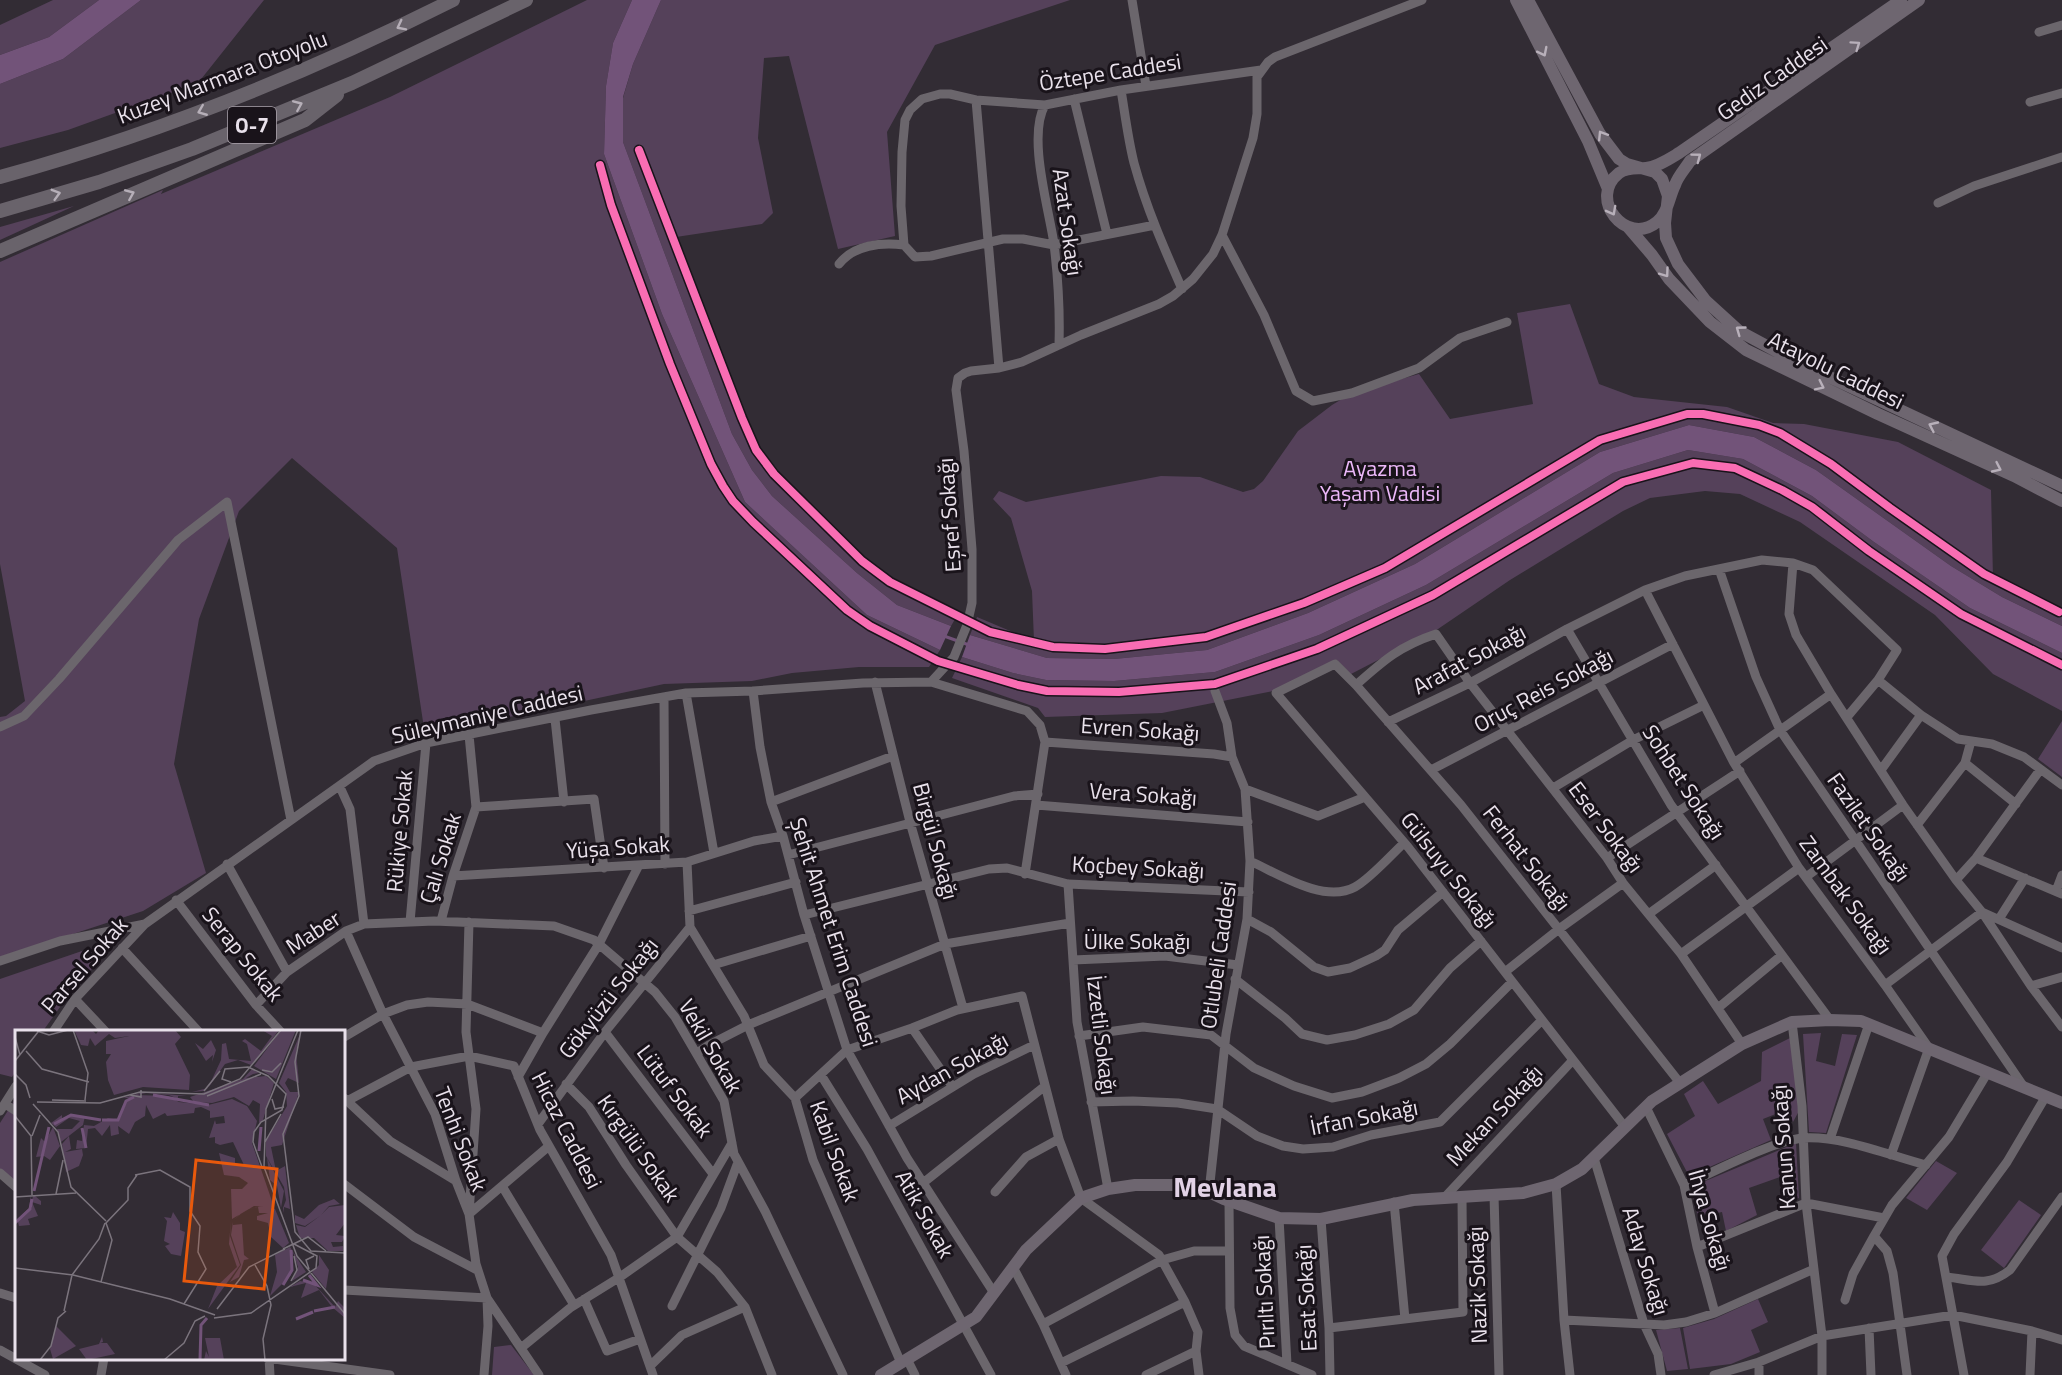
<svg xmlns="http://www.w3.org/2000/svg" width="2062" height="1375" font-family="'Titillium Web',sans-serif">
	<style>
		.green { fill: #55415a }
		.water { fill: #725379 }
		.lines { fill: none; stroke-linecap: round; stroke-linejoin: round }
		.stream { stroke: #725379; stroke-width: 3 }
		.minor { stroke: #6b666c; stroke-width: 9 }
		.major { stroke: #6e6670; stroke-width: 12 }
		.highway { stroke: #69636b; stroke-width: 14 }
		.cycleway-casing { stroke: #19131a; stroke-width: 11 }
		.cycleway { stroke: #f96db3; stroke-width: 8 }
		.oneway { stroke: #b6afb8 }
		.oneway2 { stroke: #b8b0ba }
		.labels { text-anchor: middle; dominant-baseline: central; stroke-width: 6; stroke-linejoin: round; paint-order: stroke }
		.shield { fill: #19131a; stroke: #aba3ac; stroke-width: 1.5 }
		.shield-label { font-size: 21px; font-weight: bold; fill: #e9e1eb }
		.street-label { font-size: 22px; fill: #e9e1eb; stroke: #19131a }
		.park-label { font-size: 22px; fill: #ecb8f9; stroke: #19131a }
		.district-label { font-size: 28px; font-weight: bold; fill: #e2d2e6; stroke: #19131a }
		.inset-river { fill: none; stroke: #725379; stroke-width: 3 }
		.inset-road { fill: none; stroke: #7b747d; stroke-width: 1.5 }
		.view { fill: #e8590c; fill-opacity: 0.15; stroke: #e8590c; stroke-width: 3 }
		.inset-edge { fill: none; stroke: #e9e1eb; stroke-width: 3 }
	</style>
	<rect width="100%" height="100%" fill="#322c34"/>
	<path class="green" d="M53,0H99L49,37L0,55V25Z
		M141,0H264L198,83L68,130L0,148V84L63,59Z
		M587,0H632L613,43L606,86L604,154L662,314L745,502L867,615L940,650L929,667H859L792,673L752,681L664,684L425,735L397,548L292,458L239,511L199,619L174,764L206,873L143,911L0,958V717L6,716L25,701L0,564V262L163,190L161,194L390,97Z
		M661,0H1070L935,45L887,132L895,236L838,249L789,56L764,58L758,138L773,213L762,224L676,237L761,458L852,549L893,583L958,614L951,626L897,605L857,573L772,496L752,470L732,434L623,142V98L633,64Z
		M74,206L0,240V227Z
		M1570,304L1599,384L1634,397L1727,407L1773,423L1804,424L1898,442L1991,490L1993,578L2062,611V626L2002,597L1951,566L1816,470L1754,437L1689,425L1600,452L1415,564L1308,613L1207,650L1114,659L1047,658L970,635L977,617L1034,641L1032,591L1011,518L993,499L999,491L1026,502L1161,476L1200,477L1243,492L1254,489L1263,481L1298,431L1332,405L1352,393L1419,374L1450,419L1533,404L1517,313Z
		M1688,450L1743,459L1812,496L1874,542L1970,608L2062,653V711L1993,674L1935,615L1800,522L1740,494L1705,491L1650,498L1623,511L1510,580L1438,629L1351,674L1337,660L1273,691L1162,713L1045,717L1038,708L952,678L962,657L1013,673L1046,680L1114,681L1215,672L1319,635L1426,585L1613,473Z
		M2062,721V777L2038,759Z
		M120,938L70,993L43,1031L16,1032V1071L12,1077L0,1074V979Z
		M1821,1033L1816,1061L1835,1066L1842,1034L1857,1035L1826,1133L1809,1132L1803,1034Z
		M1790,1038L1799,1111L1793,1122L1788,1109L1763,1119L1771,1140L1689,1176L1667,1134L1695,1116L1684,1094L1703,1081L1718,1104L1761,1081L1762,1052Z
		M16,1098V1187L0,1171V1123Z
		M1796,1143L1799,1198L1787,1202L1780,1177L1749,1188L1757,1215L1726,1231L1722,1212L1698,1217L1691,1187Z
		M1936,1161L1957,1173L1927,1210L1906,1198Z
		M2019,1200L2041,1215L2004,1268L1981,1250Z
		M1758,1299L1768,1322L1751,1330L1760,1352L1731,1364L1690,1369L1683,1328L1714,1319Z
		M1680,1328L1688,1369L1667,1371L1656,1330Z
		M511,1345L534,1375H492L494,1347Z"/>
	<path class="water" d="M99,0H141L63,59L0,84V55L49,37Z
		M632,0H661L633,64L623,97V142L732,434L752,470L772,496L857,573L897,605L951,626L940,650L867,615L745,502L662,314L604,154L606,86L613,43Z
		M1689,425L1754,437L1816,470L1951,566L2002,597L2062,626V653L1970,608L1874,542L1812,496L1743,459L1688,450L1613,473L1426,585L1319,635L1215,672L1114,681L1046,680L1013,673L962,657L970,635L1047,658L1114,659L1207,650L1308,613L1415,564L1600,452Z"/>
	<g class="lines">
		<path class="stream" d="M944,636L969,645"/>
		<path class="minor" d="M1132,0L1146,86
			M2039,32L2062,25
			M1121,90C1125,114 1128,139 1134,163C1146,207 1164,248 1182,289
			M1074,99L1107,234
			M976,100L999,368
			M2030,102L2062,93
			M1045,105C1027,136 1049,209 1054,244C1058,277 1060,312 1059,345
			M1938,203L1974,186L2062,157
			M1155,225L1054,245L1023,239H1003L931,256L915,257L904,245L901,206L902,152L905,120L910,110L922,99L940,94H950L976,100L1045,105L1121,90L1261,70
			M1222,235L1264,315L1296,391L1313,401L1352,393L1419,368L1460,338L1507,322
			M839,264C854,245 881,242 904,245
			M1793,563L1789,614L1796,635L1831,694L1734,763L1645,590L1685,576L1762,560L1793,563L1813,570L1897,650L1878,680L1921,715L1958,739L1992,744L2024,757L2062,785
			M1719,569L1756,677L1780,730L2024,1087
			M1645,590L1567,629L1671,805L1830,1020
			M875,682L910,822L963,1008
			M931,682L954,657L967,625L972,603V549L964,451L956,390L958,378L965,373L971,371L999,368L1022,362L1081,335L1159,304L1173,296L1193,279L1213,254L1222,235L1253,138L1257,114V77L1268,62L1275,57L1422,0
			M1356,685C1384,660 1400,646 1436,634L1470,683L1607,858L1623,883L1681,954L1742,1044
			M753,691L760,747L771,802L783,836L804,915L847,1050L907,1158L994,1293
			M686,693L714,853
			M1831,694L1903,805L1956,880L1982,912L2031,986L2062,1027
			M664,697L665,864
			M1847,717L1878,680
			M555,719L564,802
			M1388,722L1470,683L1567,629
			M0,727L24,716L59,679L178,540L227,502L291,820
			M1045,742L1214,754L1232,757
			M1734,763L1799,868L1885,985L1929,1048L1891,1155
			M1965,763L2016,804
			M1431,770L1673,644
			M1881,770L1921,715
			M340,787L350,809L364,924
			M1553,788L1633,740L1704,705
			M1245,789L1318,816L1365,797
			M771,802L893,756
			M1036,805L1248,822
			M476,807L594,799L604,868
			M1917,825L1965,763L1971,741
			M788,855L1014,796L1038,794
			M1607,858L1740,771
			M1976,858L2062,894
			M1250,861C1279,874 1324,904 1355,887C1370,879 1391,855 1404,843
			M687,862L690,927L744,1016L764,1065L795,1098L813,1160L901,1363
			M227,864L287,972
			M453,876L687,862L754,841L783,836
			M1806,877L1903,805
			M1956,880L1976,858L2040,770
			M1068,884L1077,1022L1108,1189
			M2056,891L2062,875
			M176,900L256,1005L281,1032
			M689,911L796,882
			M1650,913L1716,865
			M804,915L989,869L1007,868L1068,884L1249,892
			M1247,919L1271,932L1314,967L1328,972L1350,968L1376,956L1385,950L1398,930L1443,892
			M1999,919L2025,878
			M441,921L453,876L476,807L469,735
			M410,922L426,743
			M469,922L466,1032L476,1109L469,1214L549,1146
			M346,931L383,1014L435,1114L456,1181L469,1214L476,1264L487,1298L488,1326L484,1375
			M122,948L199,1032
			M1681,954L1799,868
			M1073,960L1165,956L1238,965
			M0,961L60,941L145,924L374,761L426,743L591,710L686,693L753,691L863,683L931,682L1027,711L1040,725L1045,742L1025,874
			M713,965L811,936
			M1505,972L1559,929L1623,883
			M1235,979L1285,1018L1302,1034L1327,1040L1355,1035L1389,1024L1414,1010L1450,968L1481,941
			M1885,985L1982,912L2062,948
			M2031,986L2062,977
			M75,999L106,1032
			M256,1005L287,972L346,931L364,924L434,921L554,926L594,940L655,992L675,1017L724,1101L734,1154L765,1211L843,1375
			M1718,1008L1782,955
			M1792,1022L1802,1106L1806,1203L1822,1336V1375
			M912,1028L952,1086
			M53,1032L75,999L145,924
			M605,1032L713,1174
			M1079,1036L1143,1027L1211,1035L1254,1068L1294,1086L1332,1098L1362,1092L1399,1078L1426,1064L1450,1044L1512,982
			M344,1037L383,1014L407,1005L428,1002L467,1004L543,1033
			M697,1053L709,1045L748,1025L945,944L1070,923
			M821,1075L867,1149L991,1375
			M518,1077L543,1033L599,944L639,865
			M566,1084L589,1107L626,1165L677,1237L717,1272L745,1307L772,1375
			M344,1098L390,1141L456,1181
			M795,1098L847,1050L912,1028L957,1010L1022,996L1059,1139L1081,1198L1159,1255L1185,1302L1198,1332L1196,1351L1199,1375
			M347,1101L411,1067L469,1056L514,1066L540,1130L611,1255L653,1375
			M1091,1102L1133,1101L1178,1103L1217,1109L1257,1136L1283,1146L1303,1149L1333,1147L1371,1135L1440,1122L1542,1020
			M5,1104L16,1111
			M1646,1107L1684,1185L1697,1247L1715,1313
			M0,1111L16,1086
			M538,1124L605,1032L690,927
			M889,1126L974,1074L1034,1045
			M1625,1127L1408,847L1276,693L1335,664L1356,685L1461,805L1680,1083
			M1830,1139L1869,1024
			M1594,1158L1644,1324L1658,1354L1661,1375
			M0,1173L16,1187
			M923,1183L1045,1086
			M344,1184L414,1237L477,1270
			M1556,1184L1564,1320L1570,1375
			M1684,1185C1714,1172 1774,1140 1804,1138C1843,1136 1888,1155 1926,1165
			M502,1186L574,1305
			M995,1192L1026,1157L1059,1139
			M1209,1192L1226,1034L1247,919L1250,861L1245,789L1232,757L1227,723L1215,691
			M1494,1195L1499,1375
			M1444,1198L1573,1060
			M1229,1201L1230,1308L1235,1335L1244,1346L1312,1375
			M1394,1202L1405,1319
			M1279,1218L1287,1364
			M1321,1219L1329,1328L1330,1375
			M1697,1247L1806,1203L1884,1218
			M1013,1267L1043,1324L1066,1375
			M1947,1277C1974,1280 1987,1288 2010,1270L2062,1197
			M344,1290L487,1298L539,1375
			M0,1293L16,1298
			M584,1299L607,1351L640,1339
			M1845,1300L1853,1274L1874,1236
			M672,1306L721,1208L738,1162
			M1564,1320L1664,1325L1686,1322L1715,1313L1814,1269
			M1043,1324L1162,1260L1194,1251H1229
			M1329,1328L1463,1312L1462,1197
			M1869,1328L1871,1375
			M521,1348L570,1308L620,1277L677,1237L732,1143
			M0,1350L45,1375
			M267,1358L390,1375
			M269,1358L270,1375
			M907,1359L915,1375
			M1061,1363L1185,1302
			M650,1366L682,1335L745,1307
			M101,1375L104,1358
			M1146,1375L1196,1351
			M1714,1375L1759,1362L1822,1336L1953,1315L2032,1331L2062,1340
			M1759,1375V1362
			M1907,1375L1893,1273L1887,1251L1874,1236L1892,1205L1949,1137L1988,1072
			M1964,1375L1942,1256L1954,1234L2007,1162L2046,1096
			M2030,1375L2032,1331"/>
		<path class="major" d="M1516,0L1588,141L1608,189
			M1528,0L1600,134L1619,159L1627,164L1655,172L1662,179L1668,196L1665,223L1666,238L1678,264L1706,301L1739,331L1789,358L2062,486
			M1901,0L1679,153C1669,159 1657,167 1646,168C1636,169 1628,167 1619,173C1587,198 1626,247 1657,222C1668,213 1669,197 1675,185C1678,176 1685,169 1690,161L1919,0
			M1628,227L1652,255L1669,279L1710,322L1746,350L1878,414L2014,476L2062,501
			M881,1375L976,1317L1026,1250L1081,1198L1108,1189L1135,1185H1182L1209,1192L1224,1199L1279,1218L1321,1219L1413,1200L1523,1193L1556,1184L1582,1169L1652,1101L1742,1044L1792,1022L1830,1020L1861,1021L2062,1103"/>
		<path class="highway" d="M0,177C157,134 308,73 453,0
			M0,211L99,182L192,149L352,83L526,0
			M0,251L305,120L337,95"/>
		<g class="cycleway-casing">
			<path id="cycleway" d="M639,150L742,418L756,450L774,474L862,561L890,582L990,632L1053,647L1105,649L1206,637L1304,603L1385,568L1600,440L1687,414H1703L1759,425L1780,433L1831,464L1890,508L1984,574L2059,612
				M600,165L611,205L670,364L711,464L723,486L733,501L753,522L847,610L870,626L938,661L1018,685L1047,691L1119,692L1215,684L1317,649L1433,595L1623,482L1693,463L1735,468L1782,490L1812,507L1869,551L1961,614L2062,665"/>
		</g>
		<use href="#cycleway" class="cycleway"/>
	</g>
	<defs><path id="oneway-chevron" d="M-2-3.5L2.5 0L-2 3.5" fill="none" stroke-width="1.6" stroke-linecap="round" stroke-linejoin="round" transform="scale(1.5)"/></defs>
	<g class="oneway">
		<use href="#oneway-chevron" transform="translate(401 26) rotate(153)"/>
		<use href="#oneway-chevron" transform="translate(298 105) rotate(-23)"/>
		<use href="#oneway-chevron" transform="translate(202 111) rotate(158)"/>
		<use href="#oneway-chevron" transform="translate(56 194) rotate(-16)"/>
		<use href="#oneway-chevron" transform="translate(130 194) rotate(-23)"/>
	</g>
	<g class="oneway2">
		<use href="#oneway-chevron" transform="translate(1856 45) rotate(-35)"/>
		<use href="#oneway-chevron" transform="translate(1543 52) rotate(63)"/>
		<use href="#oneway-chevron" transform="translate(1602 135) rotate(-122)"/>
		<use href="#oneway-chevron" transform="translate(1697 157) rotate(-37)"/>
		<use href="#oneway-chevron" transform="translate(1612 211) rotate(62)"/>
		<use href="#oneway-chevron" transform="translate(1665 273) rotate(54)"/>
		<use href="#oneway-chevron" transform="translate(1740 330) rotate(-144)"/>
		<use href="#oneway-chevron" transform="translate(1820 386) rotate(26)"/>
		<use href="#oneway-chevron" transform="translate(1933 426) rotate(-155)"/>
		<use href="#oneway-chevron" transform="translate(1997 468) rotate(25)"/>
	</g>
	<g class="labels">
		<rect class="shield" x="228" y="107" width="48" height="36" rx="4.5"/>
		<g class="shield-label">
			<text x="252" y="125">O-7</text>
		</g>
		<g class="street-label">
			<text transform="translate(1110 72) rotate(-9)">Öztepe Caddesi</text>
			<text transform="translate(222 77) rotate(-21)">Kuzey Marmara Otoyolu</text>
			<text transform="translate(1772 78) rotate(-35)">Gediz Caddesi</text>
			<text transform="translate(1068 222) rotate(82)">Azat Sokağı</text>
			<text transform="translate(1836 370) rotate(26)">Atayolu Caddesi</text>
			<text transform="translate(949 515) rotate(-94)">Eşref Sokağı</text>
			<text transform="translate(1469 659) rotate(-28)">Arafat Sokağı</text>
			<text transform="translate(1543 690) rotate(-28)">Oruç Reis Sokağı</text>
			<text transform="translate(487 714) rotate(-13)">Süleymaniye Caddesi</text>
			<text transform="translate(1140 729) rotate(4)">Evren Sokağı</text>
			<text transform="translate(1684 782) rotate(57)">Sohbet Sokağı</text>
			<text transform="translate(1143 794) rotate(4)">Vera Sokağı</text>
			<text transform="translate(1606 827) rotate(53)">Eser Sokağı</text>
			<text transform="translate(1869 827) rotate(55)">Fazilet Sokağı</text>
			<text transform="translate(399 831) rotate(-85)">Rükiye Sokak</text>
			<text transform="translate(936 841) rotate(75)">Birgül Sokağı</text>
			<text transform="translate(618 847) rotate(-4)">Yüşa Sokak</text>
			<text transform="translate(440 858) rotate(-73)">Çalı Sokak</text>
			<text transform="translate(1527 858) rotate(52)">Ferhat Sokağı</text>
			<text transform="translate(1138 867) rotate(3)">Koçbey Sokağı</text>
			<text transform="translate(1449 870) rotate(52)">Gülsuyu Sokağı</text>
			<text transform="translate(1846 895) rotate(54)">Zambak Sokağı</text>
			<text transform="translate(313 932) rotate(-33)">Maber</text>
			<text transform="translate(834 932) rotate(72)">Şehit Ahmet Erim Caddesi</text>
			<text x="1137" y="941">Ülke Sokağı</text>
			<text transform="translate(243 954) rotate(51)">Serap Sokak</text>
			<text transform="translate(1218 955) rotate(-82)">Otlubeli Caddesi</text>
			<text transform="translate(84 965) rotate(-49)">Parsel Sokak</text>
			<text transform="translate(608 998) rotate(-52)">Gökyüzü Sokağı</text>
			<text transform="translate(1102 1035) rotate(83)">İzzetli Sokağı</text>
			<text transform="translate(711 1046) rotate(60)">Vekil Sokak</text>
			<text transform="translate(952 1068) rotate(-29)">Aydan Sokağı</text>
			<text transform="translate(675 1091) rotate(53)">Lütuf Sokak</text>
			<text transform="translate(1494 1115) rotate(-47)">Mekan Sokağı</text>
			<text transform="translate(1364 1117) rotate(-11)">İrfan Sokağı</text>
			<text transform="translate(567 1130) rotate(63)">Hicaz Caddesi</text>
			<text transform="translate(461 1139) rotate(69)">Tenhi Sokak</text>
			<text transform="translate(1783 1147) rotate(-94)">Kanun Sokağı</text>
			<text transform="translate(639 1148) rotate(55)">Kırgülü Sokak</text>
			<text transform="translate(835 1151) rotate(70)">Kabil Sokak</text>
			<text transform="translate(925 1214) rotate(61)">Atik Sokak</text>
			<text transform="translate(1710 1220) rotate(74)">İhya Sokağı</text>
			<text transform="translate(1646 1261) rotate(73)">Aday Sokağı</text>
			<text transform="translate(1477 1285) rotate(-92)">Nazik Sokağı</text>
			<text transform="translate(1264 1292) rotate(-93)">Pırıltı Sokağı</text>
			<text transform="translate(1306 1298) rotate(-93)">Esat Sokağı</text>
		</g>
		<g class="park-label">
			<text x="1380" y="468">Ayazma<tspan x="1380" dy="25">Yaşam Vadisi</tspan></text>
		</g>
		<g class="district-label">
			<text x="1225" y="1186">Mevlana</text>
		</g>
	</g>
	<g transform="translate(15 1030)">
		<rect width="330" height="330" fill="#322c34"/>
		<path d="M59,0H77L81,4L84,0H160L166,7L160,14L175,45L174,60L128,57L99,65L93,50L91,32L96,24H91V11L114,6L100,8L94,4L80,16L75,8L73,16L66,15ZM247,0H264L242,29L236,35L223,30L210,34L193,58L189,61L177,62L193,58L206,30L207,14L211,13L214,29L236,31L232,14L227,11L230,9L246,21L257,6ZM266,0H281L261,49L239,36ZM286,2L281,22L284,53L273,48L270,53L275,62H284L267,115L256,117L261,141L270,136L275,179L269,177V183L268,178L271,170L269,157L251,126V111L272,76L271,62L264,53ZM196,10L201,20L197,32L198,25L191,31L180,13L188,19ZM237,39L244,43L238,44L231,48L251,46L259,53L248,90L244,93L245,74L238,70L234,76L219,67L197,73L179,72L175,67L228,49ZM129,62L172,66H163V69L154,65L131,63L121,65L153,66L164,72L193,75L217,69L232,76L242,91L237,113L259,177L239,176L217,189L216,159H227L233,153L224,147L209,145L204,123L220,128V136L229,135L218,112L205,115L200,113V107L194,108L200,90L201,94L210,93L209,86L195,88V81L186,77L180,78L179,83L152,86L150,83L138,89L131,75L130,86L120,92L114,104L103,96L104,104L96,106L95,95L87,106L80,98L73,99L71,118L61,119L62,110L67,111L69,95L79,96L93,88L104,90L112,71L118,68H108ZM47,85V89L55,85L70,86L68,95L46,112L42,99H57L65,91L54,88L41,97L36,93ZM38,97L45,116L35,130L29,126L21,127L26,108L30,112ZM54,106L56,119L50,122L67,119L68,125L64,136L51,142L47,114ZM252,128L269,161L266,178L262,156L255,150ZM16,165V176L13,181L17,178V171L18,166H20L26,171V175L17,172L23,186L13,189L15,195L4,196L2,189L14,178ZM319,169L325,174L314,176L306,185L314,177L330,175V193L321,205L330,206L327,212H316L318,217L328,216V221H313L299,208H285L281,195L290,197L305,186L290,196L280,193V185L289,189L304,175ZM252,175L260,179L274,213L268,218L256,207L253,193L242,190V186L253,183H244L243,177L230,180L219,190L229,180ZM158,182L165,193V200L170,202L166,226L156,224L150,216L155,214L149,211L152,191L149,187L156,188ZM216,190L215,206L225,235L193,279L202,256L222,237L214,214ZM218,192V195L227,194L229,225L234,229L229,230L224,247L215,252L200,275L226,235L216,205ZM275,217L291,242L277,251L283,237L278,222L276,245L255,266L262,242L260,225ZM304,225L314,240L311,259L297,242L304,235ZM285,251L299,254L320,277L323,271L330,278V288L317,277L304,260L286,268L291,253L275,257ZM41,296L61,316L38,329L35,319ZM87,307L88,312L85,313H92L100,324L72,330L64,319L84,314ZM190,308H205L209,330H189L191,321L194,327Z" fill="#55415a"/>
		<path class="inset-river" d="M138,65L194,75M87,90H103L111,71L119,67M39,94L56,85L86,90M67,98L71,118M244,121L246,97M19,161L34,97M0,193L15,179L17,169M288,250L302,255L294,245M268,255L277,240L276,220M299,281L320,277M281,289L298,282M185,330L186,295L192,288"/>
		<path class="inset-road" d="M58,0L73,43L70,70M283,0L251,79L249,137L282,226L330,284M286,0L280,32L284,66L268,104L280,202L296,221L330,223M22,1L34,5L53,0M0,7L5,25M11,21L27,39L74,52M0,31L23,2M247,40L257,42L266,33M0,44L11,55L15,68M216,52L207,49L210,39L233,37L253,46L271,64L267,80L246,92L239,102L238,112L247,137M189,61L205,41M115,65L126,67V60M192,66L246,44M257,69L260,79L269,77M37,70L71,71M22,72L85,73L125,62L189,64L225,49L266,0M18,74L43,102L56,157L91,191M0,86L16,106L17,165M17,106L25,85M250,112L266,84M120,145L145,140L175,157V181L185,196L183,222L191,239L169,274M41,164L48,130M0,167L61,163M268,219L293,207L311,221M240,235L252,256L256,275L248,309L250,330M0,238L58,245L155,269L200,285M294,239L291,230L299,226M57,245L84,209L90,193M276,251L282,240L279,226M86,252L97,210L91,193L113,170V158L122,145M202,279L234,237L270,219M49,281L57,245M199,288L236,283L301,238L302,226L279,214M25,330L36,316L43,288L51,281M149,330L169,313L180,291L190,286"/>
		<path class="view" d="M181,130L262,139L249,259L169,251Z"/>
		<rect width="330" height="330" class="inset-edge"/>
	</g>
</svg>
